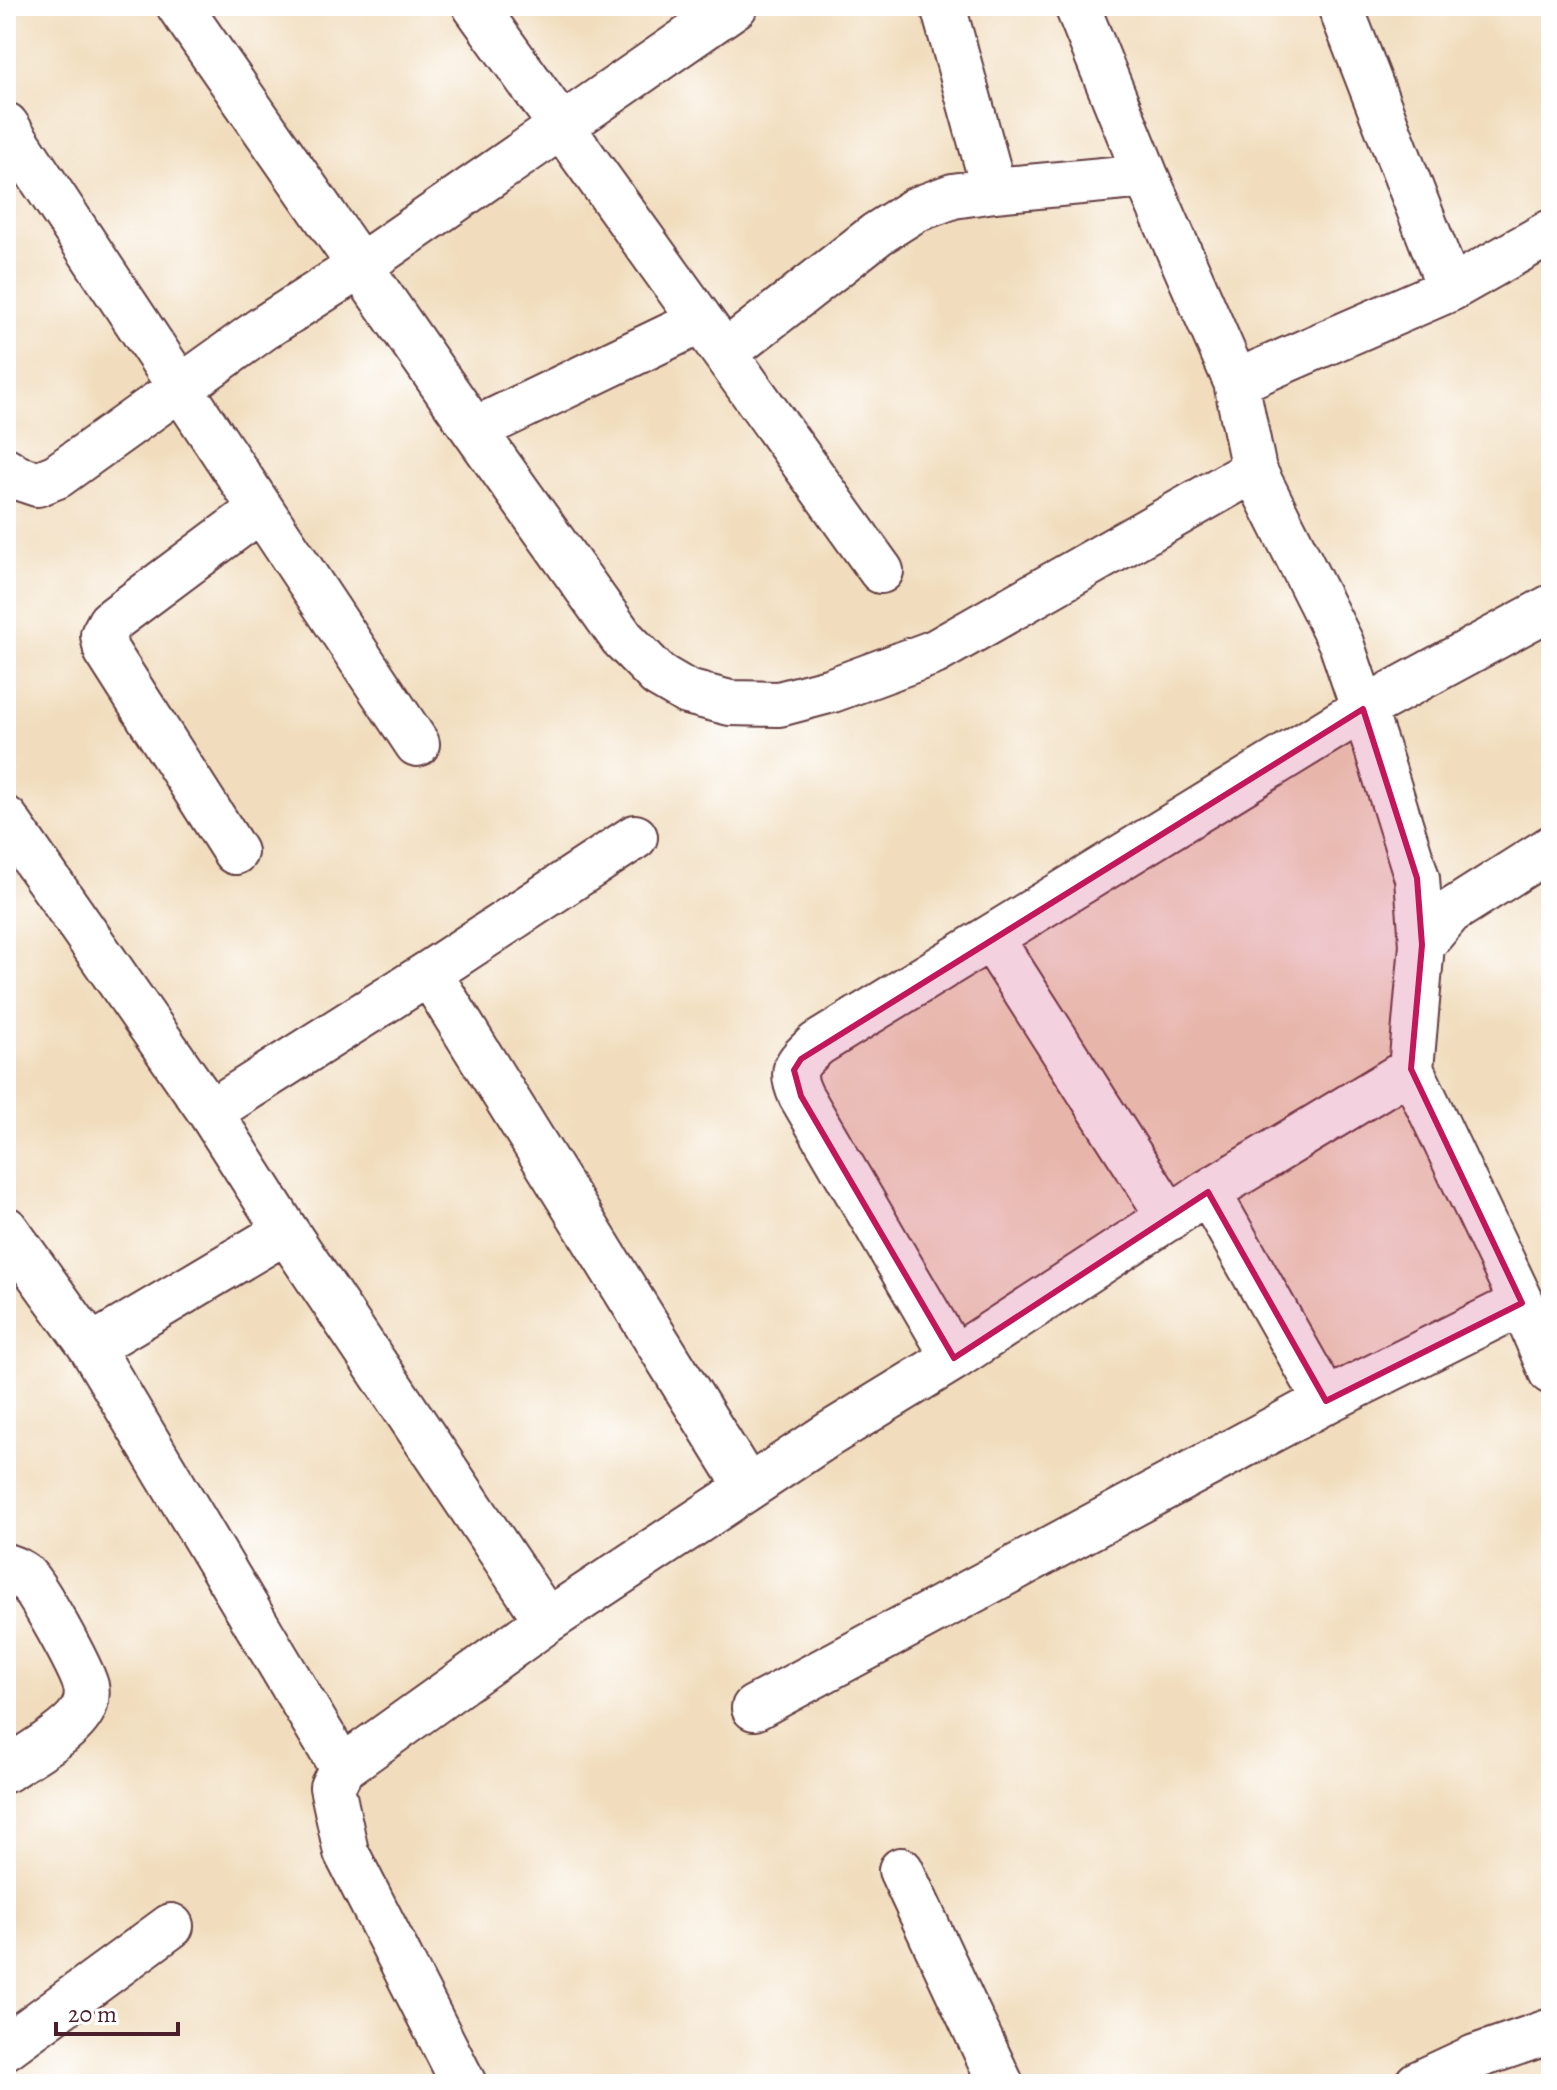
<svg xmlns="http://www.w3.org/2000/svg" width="1557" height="2090" font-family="Alegreya,serif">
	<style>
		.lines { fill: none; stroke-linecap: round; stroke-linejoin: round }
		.minor-casing { stroke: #633c41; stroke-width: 48 }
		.minor { stroke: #fff; stroke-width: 44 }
		.marked { fill: #c2185b; fill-opacity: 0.2; stroke: #c2185b; stroke-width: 6; stroke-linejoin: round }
	</style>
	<rect width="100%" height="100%" fill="#fff"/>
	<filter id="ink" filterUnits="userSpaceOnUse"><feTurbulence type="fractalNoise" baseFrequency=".0125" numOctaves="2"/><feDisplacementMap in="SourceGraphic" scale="16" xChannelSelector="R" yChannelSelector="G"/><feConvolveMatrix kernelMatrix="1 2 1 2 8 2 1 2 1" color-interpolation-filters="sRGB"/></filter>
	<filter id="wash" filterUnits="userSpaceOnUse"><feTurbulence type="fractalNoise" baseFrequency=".006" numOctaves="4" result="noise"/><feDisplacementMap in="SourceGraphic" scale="32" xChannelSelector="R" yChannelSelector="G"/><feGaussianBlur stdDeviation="1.8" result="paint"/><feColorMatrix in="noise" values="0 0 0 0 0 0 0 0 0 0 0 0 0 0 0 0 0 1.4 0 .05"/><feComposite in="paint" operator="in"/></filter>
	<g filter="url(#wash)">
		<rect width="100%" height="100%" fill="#f1ddbd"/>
	</g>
	<g filter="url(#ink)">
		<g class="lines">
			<g class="minor-casing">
				<path id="minor" d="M179,6L474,430L622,638L658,675L687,692L730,703L779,704L832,690L935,652L1254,470
					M475,6L881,571
					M943,6L994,190
					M1077,6L1146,176L1236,382L1254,470L1341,643L1376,746L1417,878L1422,945L1411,1069L1522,1303L1551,1372
					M1340,6L1450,289
					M6,125L417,744
					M725,353L877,234L915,210L953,196L994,190L1146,176
					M1236,382L1450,289L1551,232
					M474,430L701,321
					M6,470L16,477L37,484L57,476L265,327L360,266L735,6
					M6,819L210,1112L286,1231L547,1621
					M235,852L106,650L103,635L110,622L261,509
					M991,938L1170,1218
					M1422,945L1450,912L1551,848
					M429,973L748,1488L828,1435L954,1358L1208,1192L1411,1069
					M210,1112L429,973L635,837
					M1208,1192L1326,1401
					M6,1229L91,1347L286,1231
					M91,1347L342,1768
					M954,1358L801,1096C788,1069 797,1063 817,1044L1363,709L1551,607
					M6,1566C12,1568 18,1570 23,1574C36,1585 81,1668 86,1686C87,1691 87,1698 85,1704C78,1729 27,1755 6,1770
					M754,1708L1326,1401L1522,1303
					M901,1870L1001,2084
					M6,2047L171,1926
					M464,2084L346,1852L332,1787L342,1768L547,1621L748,1488
					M1417,2084L1475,2057L1551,2031"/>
			</g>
			<use href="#minor" class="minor"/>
		</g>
	</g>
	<path class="marked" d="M1363,709L1417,878L1422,945L1411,1069L1522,1303L1326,1401L1208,1192L954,1358L801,1096L794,1070L801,1059Z"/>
	<rect width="1557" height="2090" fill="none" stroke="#fff" stroke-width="32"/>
	<path d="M56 2022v12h122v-12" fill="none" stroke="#4a1f2b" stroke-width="4"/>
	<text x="68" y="2022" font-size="24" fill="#4a1f2b" stroke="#ffffff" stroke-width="6" paint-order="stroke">20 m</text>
</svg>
